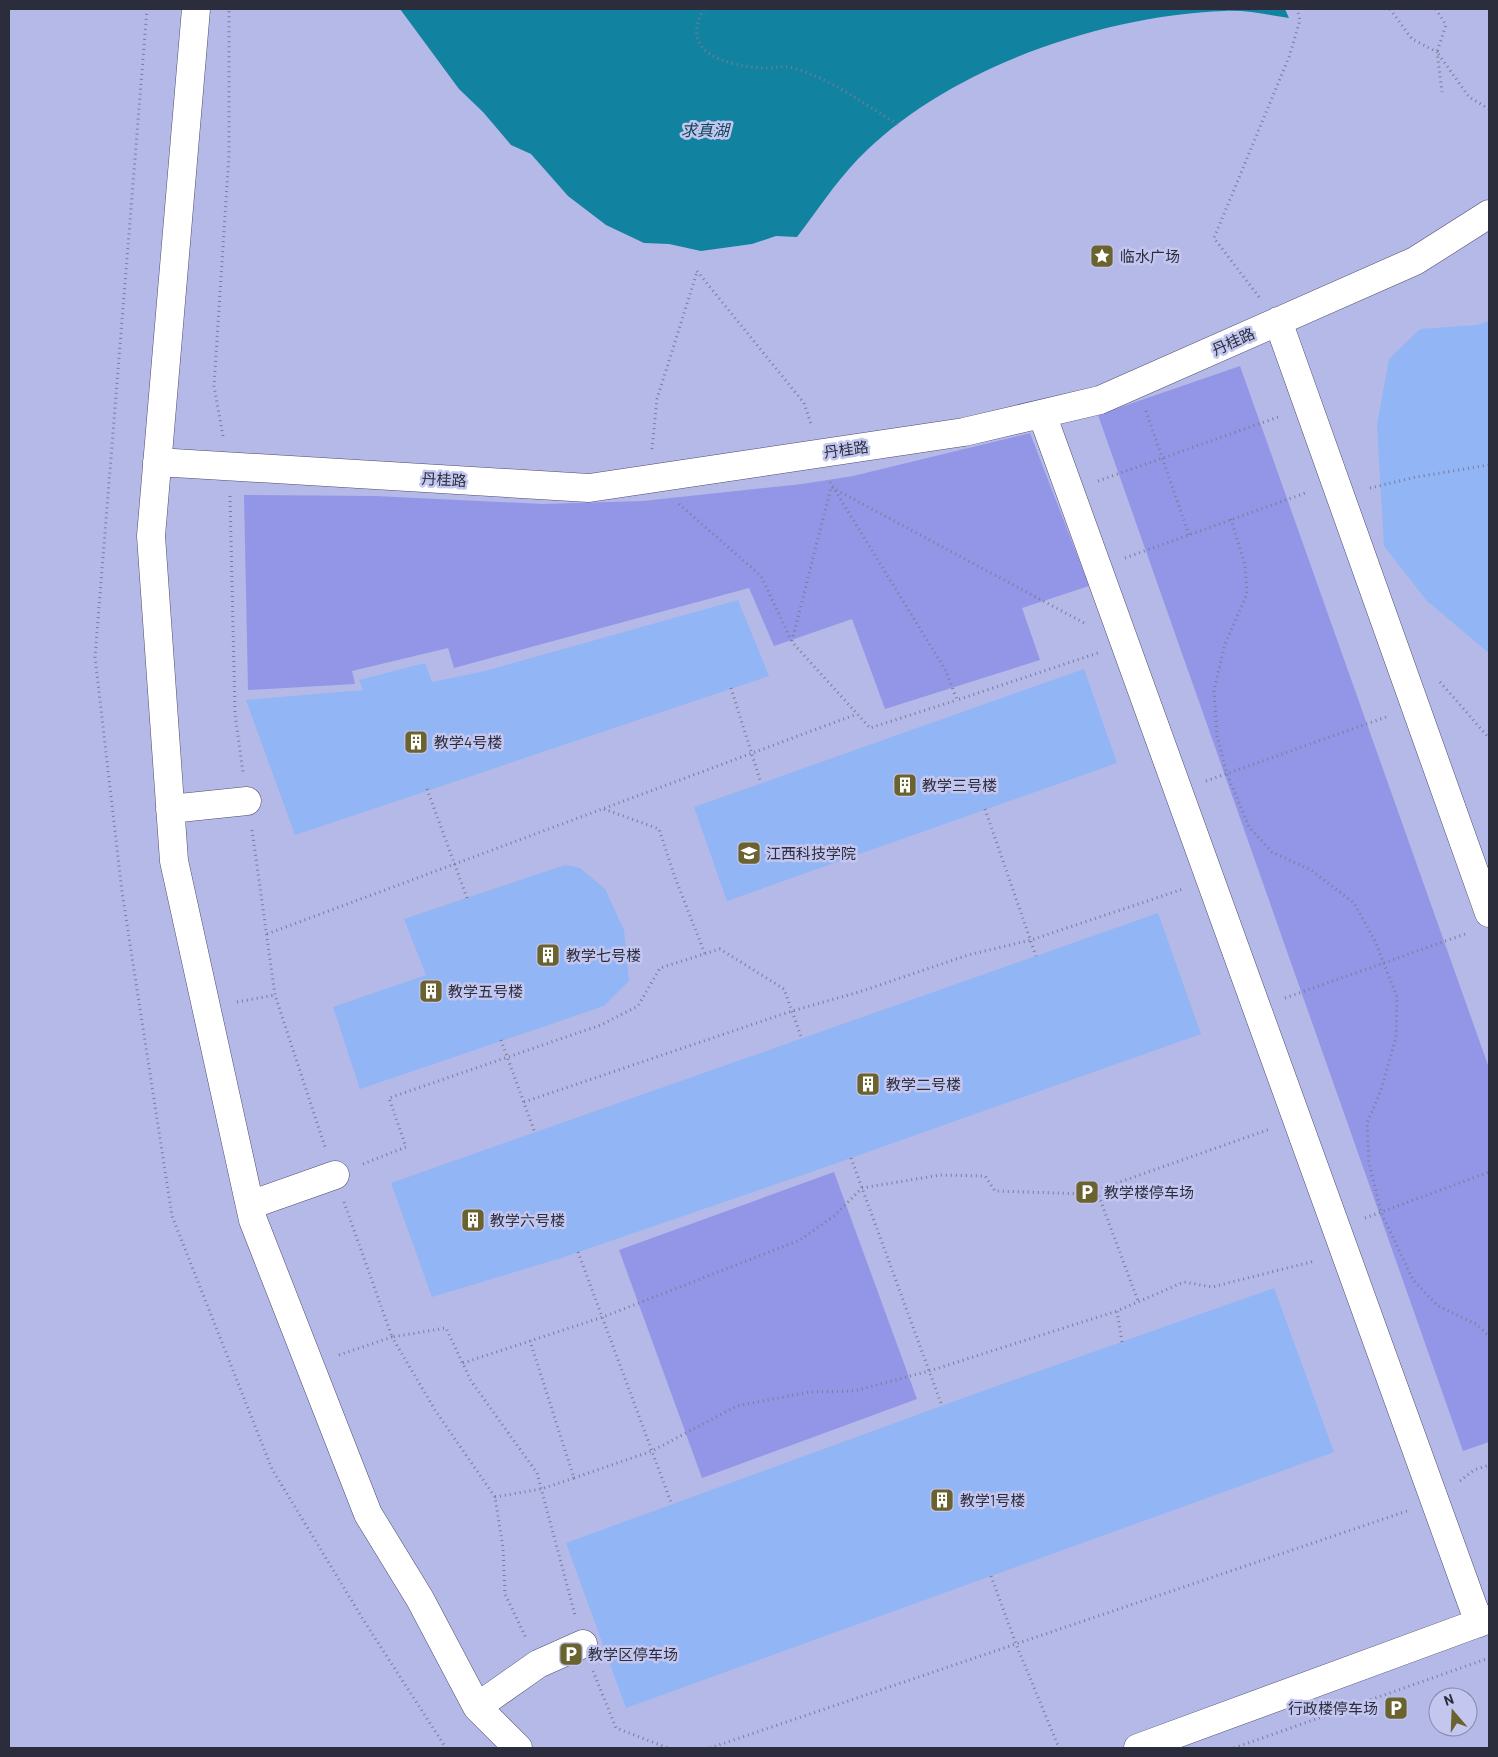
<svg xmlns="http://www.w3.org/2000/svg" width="1498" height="1757" font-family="Barlow,'Noto Sans SC',sans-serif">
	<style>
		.built { fill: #b5b9e7; fill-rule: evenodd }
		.green { fill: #9396e7 }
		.water { fill: #1183a0 }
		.building { fill: #91b5f5 }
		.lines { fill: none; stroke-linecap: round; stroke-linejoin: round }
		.minor-casing { stroke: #4b4c6f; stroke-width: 29 }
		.path { stroke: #7a7c99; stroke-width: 3; stroke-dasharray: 1 4; stroke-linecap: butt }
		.minor { stroke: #fff; stroke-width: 28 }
		.path-bridge { stroke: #7a7c99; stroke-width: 3; stroke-dasharray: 1 4; stroke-linecap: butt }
		.labels { text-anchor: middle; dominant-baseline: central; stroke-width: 5; stroke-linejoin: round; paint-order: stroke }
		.poi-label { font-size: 15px; fill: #2c2d3c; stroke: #c3c6ef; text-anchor: start }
		.street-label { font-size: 15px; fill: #2c2d3c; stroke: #c3c6ef }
		.water-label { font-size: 16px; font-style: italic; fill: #0f4858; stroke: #c3c6ef }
	</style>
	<rect width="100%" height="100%" fill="#c3c6ef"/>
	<path class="built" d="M9,9H1489V1748H9ZM1438,1697H1468V1727H1438Z"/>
	<path class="green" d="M1240,366L1489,1068V1442L1463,1451L1098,415Z
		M1030,433L1089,586L1022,608L1040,660L885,709L852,619L774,646L749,588L454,668L448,648L352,671L355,684L248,690L244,495L375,496L543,504L643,501L802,484L853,476Z
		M834,1172L917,1399L702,1478L619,1250Z"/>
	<path class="water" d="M400,9H1285L1289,18C1269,15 1246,10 1225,11C1102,15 945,69 858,159C835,183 817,211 797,237L776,236L752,244L701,251L669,244L644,243L606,225L568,196L531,154L511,145L483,112L459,89Z"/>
	<path class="building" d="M1489,321V653L1427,601L1384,546L1377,425L1389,359L1420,329L1477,325Z
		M738,600L769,676L295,835L246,700L363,690L359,680L425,663L432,682L485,671Z
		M1084,669L1117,763L727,901L694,807Z
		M565,865L580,868L605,889L624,930L629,981L604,1006L360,1089L333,1007L426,975L404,919Z
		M1158,913L1201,1034L817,1170L561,1258L432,1297L391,1183Z
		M1274,1288L1334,1452L626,1708L566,1543L966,1397Z"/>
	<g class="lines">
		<g class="minor-casing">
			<path id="minor" d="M196,9L151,536L174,861L253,1220L368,1514L420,1599L477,1707L518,1748
				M1278,321L1489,913
				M1042,414L1479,1623
				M157,462L589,488L964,432L1100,400L1415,261L1489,214
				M170,809L247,801
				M250,1205L335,1175
				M477,1707L538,1664L583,1644
				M1138,1748L1489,1619"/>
		</g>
		<path class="path" d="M147,9L95,657L122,892L172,1216L272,1469L364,1621L446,1748
			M704,9C678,53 726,65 761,68C770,69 779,66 788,67C795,68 803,71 810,74C841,86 870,108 899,125
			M1390,9L1412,39L1437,52L1442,92
			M1436,9L1446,25L1437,52L1469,97L1489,109
			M697,271L804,403L811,424
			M1259,297L1214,238L1289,57L1300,20L1297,9
			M1146,411L1189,535
			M223,436L214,386L229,154V9
			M652,449L657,399L697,272
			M1098,481L1281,416
			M830,482L946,671L957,700L1098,653
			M1370,488L1416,477L1489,465
			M230,496L235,714L243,772
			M679,504L761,576L792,642L870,728L957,700
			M1231,519L1245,565L1247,594L1225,644L1214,690L1217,736L1227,774L1249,827L1272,852L1311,870L1354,903L1375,941L1397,997L1396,1037L1381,1090L1367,1123L1369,1163L1381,1212L1413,1280L1438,1306L1476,1324L1489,1336
			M1125,558L1308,492
			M792,641L831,487L1086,624
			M1440,682L1489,738
			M1206,781L1389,716
			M604,809L659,829L674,875L705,954
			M985,809L1036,956
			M252,830L275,995L325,1147
			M267,934L857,714
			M1285,998L1468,933
			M237,1002L275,995
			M501,1040L535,1133
			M524,1102L792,1011L859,992L968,955L1031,940L1183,889
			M851,1158L942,1406
			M363,1164L406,1147L389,1098L601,1025L638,1006L660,968L720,949L784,989L802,1039
			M1097,1191L1138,1301
			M344,1202L392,1337L446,1328L471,1381L537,1473L575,1615
			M1365,1218L1489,1172
			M578,1252L672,1505
			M1122,1342L1117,1311L1184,1282L1212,1287L1315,1261
			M339,1355L392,1337L435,1410L495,1497L503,1548L505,1594L526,1638
			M463,1363L603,1317L800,1240L834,1216L862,1188L940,1175L985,1176L995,1191L1086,1194L1270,1129
			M574,1478L652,1451L737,1406L809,1392L854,1391L929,1371L1117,1311
			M1460,1481L1474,1470L1489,1465
			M495,1497L541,1489L574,1478L530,1341
			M991,1576L1016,1644L1059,1748
			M593,1671L616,1728L668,1748
			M710,1748L1407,1511
			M1234,1748L1489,1658"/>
		<use href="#minor" class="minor"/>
		<path class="path-bridge" d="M731,688L761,783
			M427,789L467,898"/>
	</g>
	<defs>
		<g id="sight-square" transform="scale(1.25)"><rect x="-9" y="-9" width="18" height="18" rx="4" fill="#6a622f" stroke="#c3c6ef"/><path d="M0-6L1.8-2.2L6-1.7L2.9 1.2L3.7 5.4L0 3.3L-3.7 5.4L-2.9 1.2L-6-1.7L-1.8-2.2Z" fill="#fff"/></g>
		<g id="building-square" transform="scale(1.25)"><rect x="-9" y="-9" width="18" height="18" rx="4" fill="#6a622f" stroke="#c3c6ef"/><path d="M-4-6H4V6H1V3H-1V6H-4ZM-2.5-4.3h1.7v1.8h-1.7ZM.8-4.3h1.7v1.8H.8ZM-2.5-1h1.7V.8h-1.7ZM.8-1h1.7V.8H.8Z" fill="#fff"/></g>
		<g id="university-square" transform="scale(1.25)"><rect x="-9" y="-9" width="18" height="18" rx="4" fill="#6a622f" stroke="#c3c6ef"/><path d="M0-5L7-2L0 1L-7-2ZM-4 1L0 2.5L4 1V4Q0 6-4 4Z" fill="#fff"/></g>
		<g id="parking-square" transform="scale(1.25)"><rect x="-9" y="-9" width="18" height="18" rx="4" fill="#6a622f" stroke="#c3c6ef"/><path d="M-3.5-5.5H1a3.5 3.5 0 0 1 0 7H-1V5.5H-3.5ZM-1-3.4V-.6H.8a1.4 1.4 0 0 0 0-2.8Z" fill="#fff"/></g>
	</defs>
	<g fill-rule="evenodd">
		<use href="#sight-square" x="1102" y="256"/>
		<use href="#building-square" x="416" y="742"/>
		<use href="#building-square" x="905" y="785"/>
		<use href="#university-square" x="749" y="853"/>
		<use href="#building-square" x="548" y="955"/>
		<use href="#building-square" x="431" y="991"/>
		<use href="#building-square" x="868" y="1084"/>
		<use href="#parking-square" x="1087" y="1192"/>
		<use href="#building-square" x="473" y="1220"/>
		<use href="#building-square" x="942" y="1500"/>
		<use href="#parking-square" x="571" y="1654"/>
		<use href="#parking-square" x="1396" y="1708"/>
	</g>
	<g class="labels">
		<g class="poi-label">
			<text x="1120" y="256">临水广场</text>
			<text x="434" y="742">教学4号楼</text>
			<text x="922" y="785">教学三号楼</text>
			<text x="766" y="853">江西科技学院</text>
			<text x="566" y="955">教学七号楼</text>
			<text x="448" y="991">教学五号楼</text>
			<text x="886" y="1084">教学二号楼</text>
			<text x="1104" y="1192">教学楼停车场</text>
			<text x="490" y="1220">教学六号楼</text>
			<text x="960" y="1500">教学1号楼</text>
			<text x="588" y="1654">教学区停车场</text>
			<text x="1378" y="1708" text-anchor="end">行政楼停车场</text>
		</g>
		<g class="street-label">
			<text transform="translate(1233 341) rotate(-24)">丹桂路</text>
			<text transform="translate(846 449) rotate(-8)">丹桂路</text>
			<text transform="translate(444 479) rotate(3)">丹桂路</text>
		</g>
		<g class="water-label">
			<text x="705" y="129">求真湖</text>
		</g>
	</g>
	<rect width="1498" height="1757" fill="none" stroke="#2c2d3c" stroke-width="20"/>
	<g transform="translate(1453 1712) rotate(341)"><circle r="24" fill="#c3c6ef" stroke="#8789a7"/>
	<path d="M0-4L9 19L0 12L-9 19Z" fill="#6a622f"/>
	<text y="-8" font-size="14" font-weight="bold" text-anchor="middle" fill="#2c2d3c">N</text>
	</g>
</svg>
